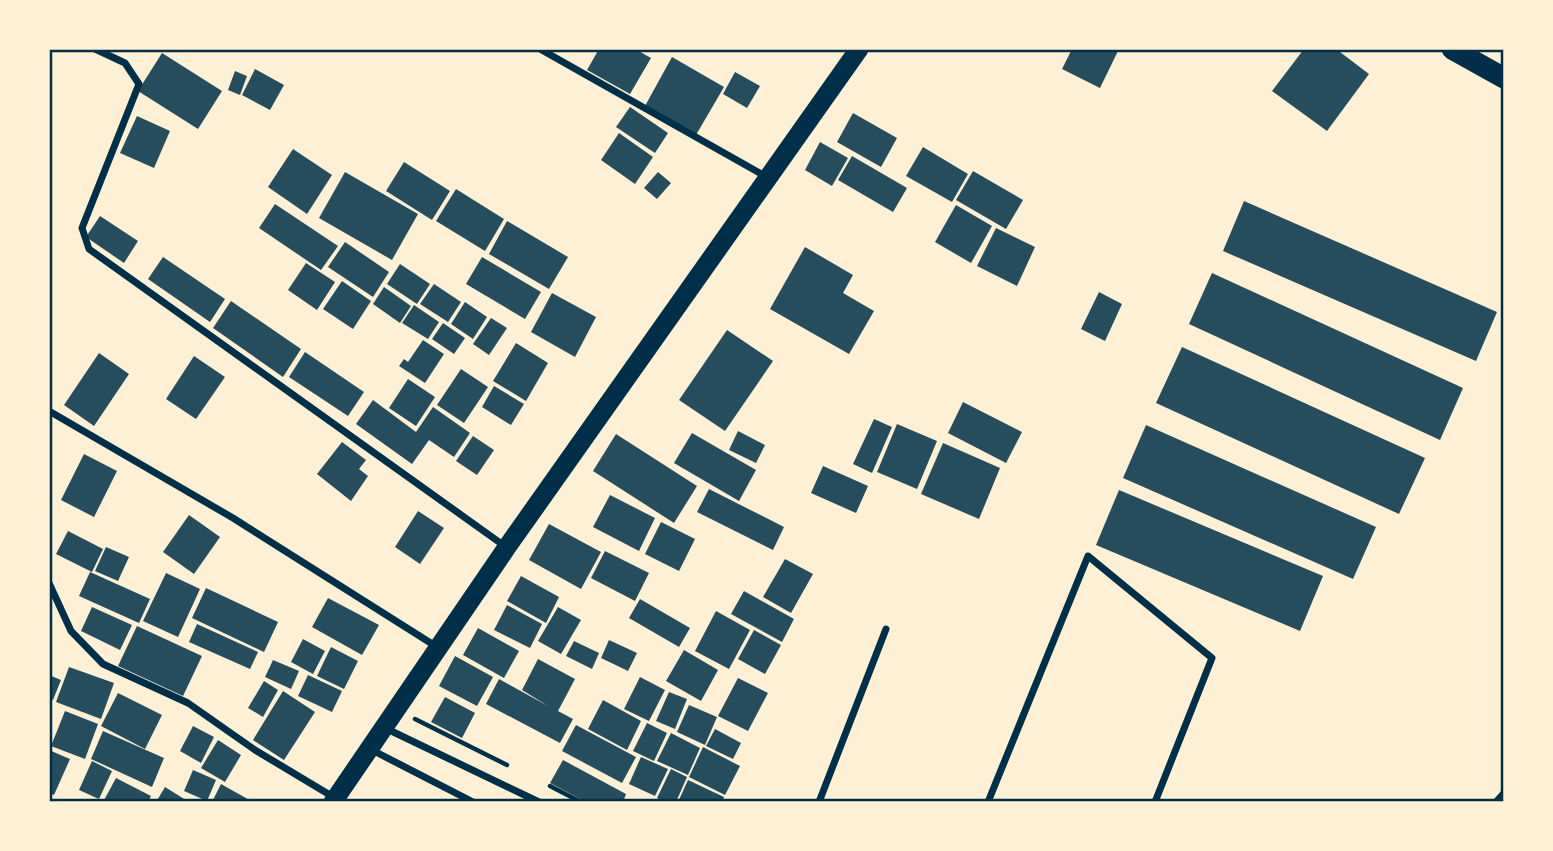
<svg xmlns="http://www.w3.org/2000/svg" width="1553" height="851" font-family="'Work Sans',sans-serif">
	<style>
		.building { fill: #264d5e }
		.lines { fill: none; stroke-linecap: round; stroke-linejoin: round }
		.path { stroke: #003049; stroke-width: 4.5 }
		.minor { stroke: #003049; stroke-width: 7 }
		.trunk { stroke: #003049; stroke-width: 19 }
		.motorway { stroke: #003049; stroke-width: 21 }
		.neatline { fill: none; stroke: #003049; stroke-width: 2.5 }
	</style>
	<rect width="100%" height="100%" fill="#fdf0d5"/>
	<path class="building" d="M599,49H635L651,58L630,94L587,70Z
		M1072,49L1118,51L1100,88L1062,69Z
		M1304,49H1336L1369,74L1327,131L1272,91Z
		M162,53L222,91L198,129L138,91Z
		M672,57L724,87L696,135L645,106Z
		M255,69L284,85L270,110L242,95Z
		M235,71L247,76L240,95L228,90Z
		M735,72L760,86L747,108L723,94Z
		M630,107L668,133L655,153L616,127Z
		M853,113L897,138L881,167L837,142Z
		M137,116L170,131L154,168L120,153Z
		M619,133L653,157L635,184L601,160Z
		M820,142L848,158L832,186L805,170Z
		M923,147L968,174L952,202L906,176Z
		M293,149L332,175L307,214L268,187Z
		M852,156L907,188L893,212L838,180Z
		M404,162L450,191L432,220L386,191Z
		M973,171L1023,200L1006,229L956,200Z
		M345,172L418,214L392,260L319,218Z
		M658,172L671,183L657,199L644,188Z
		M456,189L504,219L485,251L436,221Z
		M1244,201L1497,312L1476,361L1223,251Z
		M275,204L338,246L321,270L259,228Z
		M956,205L992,226L971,263L935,242Z
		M100,216L138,241L124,263L86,237Z
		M507,221L568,257L549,289L489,254Z
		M996,228L1035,247L1017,286L977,266Z
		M345,242L389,272L373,297L328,267Z
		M805,247L853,275L843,293L874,311L849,354L770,309Z
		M163,257L225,299L210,322L148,279Z
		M482,257L541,292L525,319L466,284Z
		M306,263L335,282L317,310L288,290Z
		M400,264L430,284L417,304L387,284Z
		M1212,273L1463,388L1440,440L1189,324Z
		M342,281L371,301L353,329L323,309Z
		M434,284L461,302L448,322L420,304Z
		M384,287L411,306L400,323L373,304Z
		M1099,292L1122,304L1105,341L1081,329Z
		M552,293L596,317L575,357L531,332Z
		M231,301L301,349L283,377L213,328Z
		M465,302L487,317L473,339L451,324Z
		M414,305L439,322L428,339L402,323Z
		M491,318L507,328L489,355L473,344Z
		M443,323L465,338L454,354L432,339Z
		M727,330L773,361L725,431L679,400Z
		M423,340L444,354L425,383L399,366L404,359L408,362Z
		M516,343L548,363L526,401L493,381Z
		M1182,347L1425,458L1399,514L1156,403Z
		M305,352L364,392L348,416L289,377Z
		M99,353L129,374L94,426L64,405Z
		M194,356L225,377L196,419L166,399Z
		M461,369L488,387L464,423L437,405Z
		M408,379L435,397L416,426L389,408Z
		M494,386L524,404L511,425L482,407Z
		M373,400L416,432L433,407L470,433L454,457L429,440L412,464L356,424Z
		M963,402L1022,432L1006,463L948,433Z
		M874,419L892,427L872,473L853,464Z
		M897,424L937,441L917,489L877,472Z
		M1146,425L1376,527L1353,579L1123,478Z
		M738,431L765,445L756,463L729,450Z
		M692,433L756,470L739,501L674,463Z
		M616,434L697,486L674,523L593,471Z
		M473,436L494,450L477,475L456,461Z
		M342,442L366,460L359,469L368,476L351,501L317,474Z
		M943,443L1000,468L979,519L921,494Z
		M84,454L117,471L94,517L61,500Z
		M823,466L868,486L856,513L811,493Z
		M709,489L784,527L773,550L697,512Z
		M1119,490L1323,576L1300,631L1096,545Z
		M610,495L655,518L639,551L593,527Z
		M418,511L444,528L420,564L395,547Z
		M189,515L220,537L194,574L163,552Z
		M661,522L695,539L679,571L645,554Z
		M549,524L601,552L581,589L529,560Z
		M68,531L103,549L92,572L56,554Z
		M106,547L129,557L118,581L95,571Z
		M605,551L649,573L635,601L591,578Z
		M785,559L813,574L791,613L763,597Z
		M90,572L150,599L139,623L79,596Z
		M166,573L200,589L178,637L143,621Z
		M521,576L559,597L546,623L507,601Z
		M206,588L278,622L264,652L192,618Z
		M744,591L794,619L782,642L731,614Z
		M328,598L379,625L362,655L312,627Z
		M640,599L690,628L679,647L629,618Z
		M507,605L542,624L530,648L494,630Z
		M92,607L132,625L120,650L81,631Z
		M558,607L581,620L561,654L538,641Z
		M716,611L750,630L729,669L695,651Z
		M197,624L258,652L250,669L189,642Z
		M137,626L202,656L183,696L118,666Z
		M478,628L519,651L504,678L463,655Z
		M754,630L781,645L765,674L738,659Z
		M303,639L325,651L313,674L291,662Z
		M609,640L637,653L628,671L601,658Z
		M574,641L599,653L592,669L566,656Z
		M331,647L358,661L344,689L317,676Z
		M684,650L718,670L701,701L666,681Z
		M455,656L493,677L477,706L439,686Z
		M538,659L575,679L558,711L573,719L560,743L486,704L499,679L548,706L522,690Z
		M273,660L299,671L291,689L265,677Z
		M69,667L114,683L101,719L56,702Z
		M49,675L61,680L53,700L49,698Z
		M308,675L342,691L332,712L298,696Z
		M640,677L665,690L649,721L624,709Z
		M738,678L768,693L748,731L718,716Z
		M264,681L278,690L263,717L248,708Z
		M283,691L315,712L284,760L253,740Z
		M669,692L687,699L675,729L656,721Z
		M118,693L162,715L145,749L101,726Z
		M445,697L475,713L462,738L431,722Z
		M603,700L641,721L627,750L588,729Z
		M689,705L717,717L705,745L677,732Z
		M65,711L98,724L85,759L51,746Z
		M647,723L667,733L654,761L633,751Z
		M576,725L636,757L622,783L562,751Z
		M193,726L214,737L201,763L180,751Z
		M715,729L741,743L733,759L706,746Z
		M103,731L164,758L152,787L91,759Z
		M671,733L700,748L688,775L657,761Z
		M218,740L241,755L225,782L201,768Z
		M703,747L740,766L725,795L689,777Z
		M49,750L70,759L54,795L49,793Z
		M641,757L668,769L655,796L629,784Z
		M563,760L626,794L623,802H586L550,783Z
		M92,761L112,771L99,799L79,790Z
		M671,769L687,777L676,802H665L657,798Z
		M193,770L216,780L207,801L184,791Z
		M116,778L151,796L148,802H103Z
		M688,780L724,797L722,802H678Z
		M221,784L253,802H212Z
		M165,787L189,802H156Z"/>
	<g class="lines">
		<path class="path" d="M415,719L507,765
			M550,786L581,802"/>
		<path class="minor" d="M95,49L125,63L139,84L82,228L89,249L506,547
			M540,49L765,176
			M49,411L233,518L437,647
			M49,583L71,631L103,664L188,703L255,750L335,798
			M385,728L539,802
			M370,749L473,802
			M819,802L886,629
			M988,802L1088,556L1212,658L1155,802
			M1496,802L1504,793"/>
		<path class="trunk" d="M333,802L507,547L859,49"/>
		<path class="motorway" d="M1452,49L1504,78"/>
	</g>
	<rect width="1553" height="851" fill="none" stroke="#fdf0d5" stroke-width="102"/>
	<rect x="51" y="51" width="1451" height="749" class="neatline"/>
</svg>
